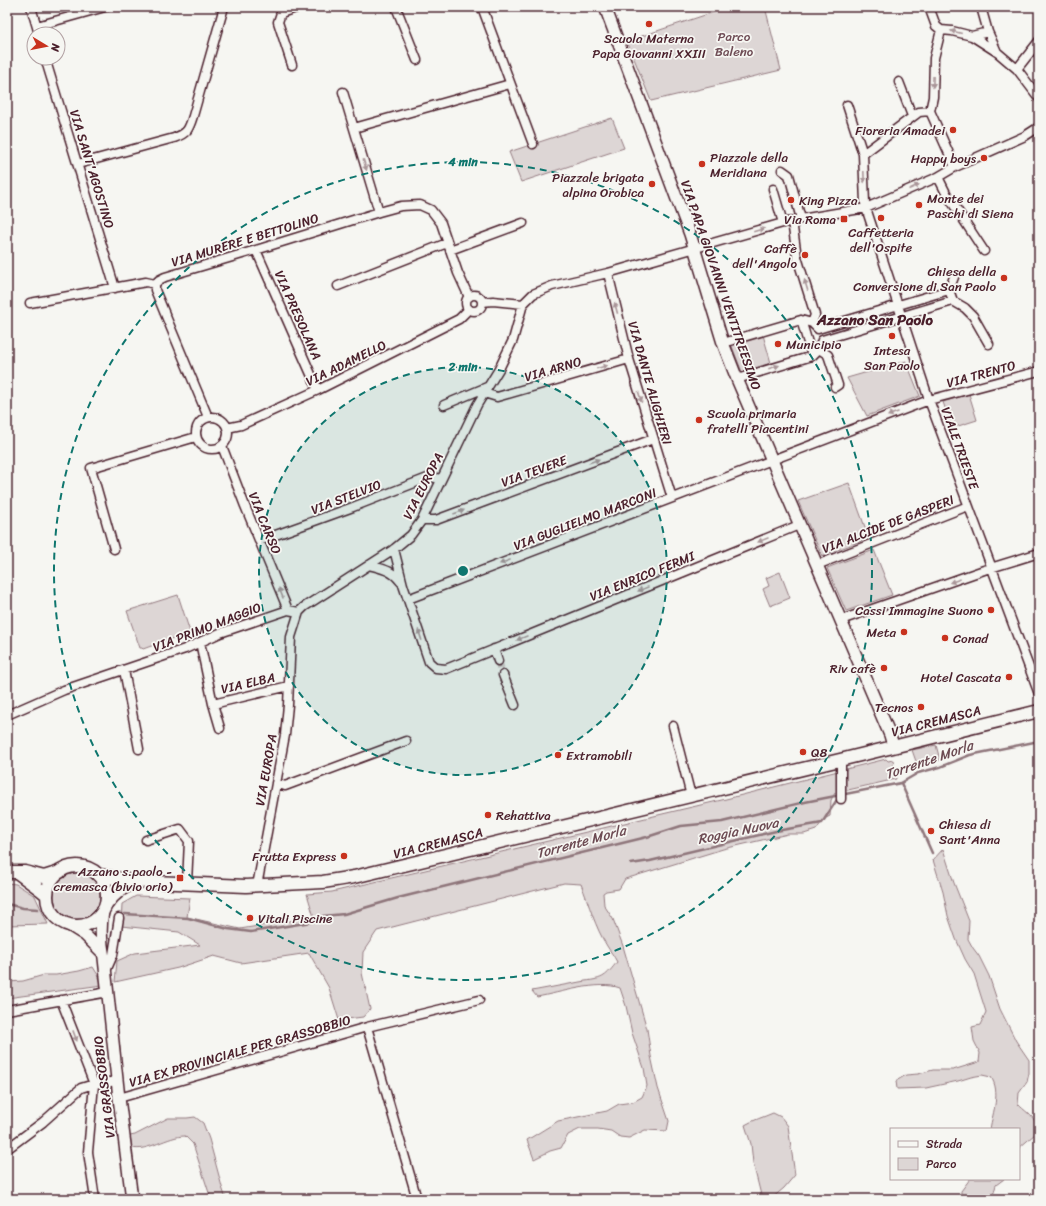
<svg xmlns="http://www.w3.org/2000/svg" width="1046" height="1206" font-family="Sriracha,sans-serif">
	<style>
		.green { fill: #ddd6d5; stroke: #947a80 }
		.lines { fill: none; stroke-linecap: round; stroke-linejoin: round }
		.stream { stroke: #8e747a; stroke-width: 2.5 }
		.minor-tunnel { stroke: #d4cbca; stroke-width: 8; stroke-dasharray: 8 4; stroke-linecap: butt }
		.minor-casing { stroke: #4a1f2b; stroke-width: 11 }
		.tertiary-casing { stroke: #4a1f2b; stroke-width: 14 }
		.secondary-casing { stroke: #4a1f2b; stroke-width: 15 }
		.minor { stroke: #f6f6f2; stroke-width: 8 }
		.tertiary { stroke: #f6f6f2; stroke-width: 11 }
		.secondary { stroke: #f6f6f2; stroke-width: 12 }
		.oneway { fill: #a99598 }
		.ring { fill: none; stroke: #0f766e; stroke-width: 2; stroke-dasharray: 7 5 }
		.poi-dot { fill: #c8321e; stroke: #f6f6f2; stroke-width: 1.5 }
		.labels { text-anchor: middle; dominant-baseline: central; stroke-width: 3.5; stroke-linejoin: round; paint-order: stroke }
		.park-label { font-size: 13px; fill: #6f4d56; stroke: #f6f6f2 }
		.poi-label { font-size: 13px; fill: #4a1f2b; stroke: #f6f6f2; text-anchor: end }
		.street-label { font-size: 13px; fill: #4a1f2b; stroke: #f6f6f2 }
		.water-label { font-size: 14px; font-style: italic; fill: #6c4a52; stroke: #f6f6f2 }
		.quarter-label { font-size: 15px; font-weight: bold; fill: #4a1f2b; stroke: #f6f6f2 }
		.centre { fill: #0f766e; stroke: #f6f6f2; stroke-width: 2 }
		.ring-label { font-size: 12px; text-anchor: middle; font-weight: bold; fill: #0f766e; stroke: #f6f6f2; stroke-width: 3.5; stroke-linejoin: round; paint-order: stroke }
	</style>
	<rect width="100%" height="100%" fill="#f6f6f2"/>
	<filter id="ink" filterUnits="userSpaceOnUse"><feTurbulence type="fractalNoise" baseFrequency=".025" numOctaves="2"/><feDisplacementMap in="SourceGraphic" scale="8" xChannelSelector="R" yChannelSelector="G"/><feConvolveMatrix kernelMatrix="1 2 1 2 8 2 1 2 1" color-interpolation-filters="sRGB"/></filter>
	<g filter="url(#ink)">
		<path class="green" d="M729,7H765L781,70L651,101L627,41Z
			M612,118L624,148L521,182L509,152Z
			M763,335L771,363L742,372L731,344Z
			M906,361L920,396L867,416L847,378Z
			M969,394L977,420L952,428L943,402Z
			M849,483L869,538L822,556L798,501Z
			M874,550L892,595L846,611L827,568Z
			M780,572L790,598L770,606L763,589L769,586L766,578Z
			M178,595L190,632L143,649L142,648H140L127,611Z
			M936,745L940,760L918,767L912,750Z
			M886,759L888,761L893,760L896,779L835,793L831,800L830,816L824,819L816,830L804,834H788L723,849L625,879L619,889L606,891L603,893L604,905L613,919L623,946L647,1029L651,1056L658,1088L669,1121L667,1131L645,1130L629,1138L620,1137L611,1131L598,1129H580L568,1135L561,1148L550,1151L534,1159L527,1140L558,1121L607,1111L619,1104L633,1102L642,1097L647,1086L644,1068L632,1033L626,1006L620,988C599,980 559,993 537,997L532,991L585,981C604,979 606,976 617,962C614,956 610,951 607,946C595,927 589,904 581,884L564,883L377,931L363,952L362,973L370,1009L363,1017L339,1020L329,988L309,953L241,963L214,956L178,968L115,982L117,961L135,953L200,945L179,932L121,926L122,904L136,896L190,898L187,917L240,929L314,917L307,894L332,892L726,799Z
			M943,849L954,883L969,921L968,939L973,948L979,956L989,976L1000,1009L1016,1041L1029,1060V1073L1027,1082L1019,1093L1018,1104C1023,1110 1034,1116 1036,1124C1036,1127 1035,1131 1035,1134L1019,1148V1129H990C993,1112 1001,1092 991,1077L982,1075L971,1077L958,1081L926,1088L897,1089L896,1081L906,1075L918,1074L933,1070H953L979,1062L980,1053L974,1041L972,1027L980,1025L986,1012L974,974L965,959L956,939L948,916L943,892L933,860Z
			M54 896a23 23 0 1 1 46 0a23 23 0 1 1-46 0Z
			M7,883L16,884L35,896L48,924L7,925Z
			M93,967L98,975L102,985L7,998V982L23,981L44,975H56L79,971Z
			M773,1113L781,1117L788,1126L795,1175L784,1188L771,1199H763L761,1195L753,1163L751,1144L745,1125C753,1120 764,1117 773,1113Z
			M195,1117L203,1123L209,1139L222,1187L226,1199H211L193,1144L185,1136C168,1136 147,1152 132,1148L130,1136L135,1135L168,1118H187Z
			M970,1179H1004L996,1185L992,1199H961V1191Z"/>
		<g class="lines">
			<path class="stream" d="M901,783L932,853
				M631,864L650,861L776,831L822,823L838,798
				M7,904L23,908L38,909
				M125,914L188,918L228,929L251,932L311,922L323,916L344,914L398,898L647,837L681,826L722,822L805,802L901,783L918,773L940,767L970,755L1039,741"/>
			<path class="minor-tunnel" d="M498,661L503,675"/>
			<g class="minor-casing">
				<path id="minor" d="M31,7L39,34
					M396,7L417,60
					M482,7L533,144
					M929,7L936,26L941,30L952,31L972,36L997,52L1017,69L1039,98
					M981,7L988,32
					M37,26L105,7
					M972,36L988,32L997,52
					M45,58L115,288
					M292,65L278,22L281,13L299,7
					M1017,69L1039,41
					M899,82L912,116
					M343,92L379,212
					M847,105L863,154
					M930,111L933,97L934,58L941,30
					M354,128L510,84
					M78,164L174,138C188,133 189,129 193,116L224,7
					M955,167L930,111L919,112L863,154L865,203L866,208L929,400L1039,694
					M782,170L789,175L801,219
					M938,177L946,193L984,251
					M773,189L783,223
					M792,221L797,257L815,315L812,323
					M256,250L318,390
					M450,250L523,223
					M608,273L629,359L672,498
					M155,284V290L208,417
					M338,286L447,243
					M949,290L954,277
					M466 303a8 8 0 1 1 16 0a8 8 0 1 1-16 0Z
					M953,301L965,308L973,316L989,344
					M482,302L493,301L523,304
					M30,303L146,282L155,284L159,280L165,277L256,250L379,212L401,206L420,205L431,210L441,223L458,273L469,297
					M801,320L812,356
					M723,343L801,320L812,323L818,329L949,290L953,301L822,340L819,349L812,356L737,379
					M819,349L828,355L838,385L835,387
					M484,393L497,397L629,359
					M444,405L487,387
					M196 433a16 16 0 1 1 32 0a16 16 0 1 1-32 0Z
					M227,428L241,425L318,390L459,319L469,309
					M222,446L245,506L288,610
					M422,520H436L653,439
					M259,541L353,507L430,477L441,479
					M114,549L91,468L196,437
					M394,549L403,585L429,662L436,668L446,669L799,525
					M369,565C383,569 392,570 401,582
					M817,565L968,506
					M408,599L929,400L1039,371
					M841,620L984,570L1039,553
					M200,642L213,704L289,686
					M494,649L498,661
					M124,670L139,749
					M503,675L515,705
					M213,704L220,728
					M7,715L64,690L185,649L220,633L288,610L299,612
					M673,726L691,796
					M841,760V799
					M276,783L285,786L406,741
					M146,840L180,829L189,841L187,883
					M257,886L285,735L288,705L291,637L299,612L304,607L394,549L411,535L422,520L477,405L499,369L513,340L523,304L533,294L552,286L608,273L783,223L801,219L866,208L938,177L955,167L1025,136L1039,127
					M106,971L113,955L119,918
					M61,1000L94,1084L88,1152L95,1199
					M7,1010L108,992
					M367,1027L417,1199
					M119,1098L367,1027L479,1000
					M7,1149L43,1122L81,1088L94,1084L118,1081"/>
			</g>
			<g class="tertiary-casing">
				<path id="tertiary" d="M605,7L690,234L723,343L737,379L866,679L890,735L893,746
					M103,912C100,927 101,943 104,958L119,1098L132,1199
					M69,925L85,935L102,952"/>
			</g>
			<g class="secondary-casing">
				<path id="secondary" d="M47 896a30 30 0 1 1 60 0a30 30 0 1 1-60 0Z
					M7,872H25L44,877L60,872
					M18,873L41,890L47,895
					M98,875L131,881L246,886L323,882L354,877L844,759L1039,711
					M106,905C114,894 124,885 138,882"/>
			</g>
			<use href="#minor" class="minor"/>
			<use href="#tertiary" class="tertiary"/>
			<use href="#secondary" class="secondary"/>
		</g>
		<defs><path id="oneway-solid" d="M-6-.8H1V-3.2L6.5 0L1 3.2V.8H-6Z"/></defs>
		<g class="oneway">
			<use href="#oneway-solid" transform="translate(956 32) rotate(-166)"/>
			<use href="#oneway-solid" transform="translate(933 82) rotate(91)"/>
			<use href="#oneway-solid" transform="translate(365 165) rotate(73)"/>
			<use href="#oneway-solid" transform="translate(864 177) rotate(88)"/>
			<use href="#oneway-solid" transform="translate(914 187) rotate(-24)"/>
			<use href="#oneway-solid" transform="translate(759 230) rotate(-16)"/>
			<use href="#oneway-solid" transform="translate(806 285) rotate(-107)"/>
			<use href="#oneway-solid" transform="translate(616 308) rotate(-105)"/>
			<use href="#oneway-solid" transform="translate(602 367) rotate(-16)"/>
			<use href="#oneway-solid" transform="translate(774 367) rotate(-17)"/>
			<use href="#oneway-solid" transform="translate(640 397) rotate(73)"/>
			<use href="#oneway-solid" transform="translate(893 414) rotate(159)"/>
			<use href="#oneway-solid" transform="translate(594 461) rotate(-20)"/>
			<use href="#oneway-solid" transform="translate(459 512) rotate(-20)"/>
			<use href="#oneway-solid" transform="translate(763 540) rotate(158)"/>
			<use href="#oneway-solid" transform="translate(505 562) rotate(159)"/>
			<use href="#oneway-solid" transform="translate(955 581) rotate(161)"/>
			<use href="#oneway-solid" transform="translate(643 589) rotate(158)"/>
			<use href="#oneway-solid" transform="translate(281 593) rotate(-112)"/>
			<use href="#oneway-solid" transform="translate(420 635) rotate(-108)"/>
			<use href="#oneway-solid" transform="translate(522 638) rotate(158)"/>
			<use href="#oneway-solid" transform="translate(75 1036) rotate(69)"/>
		</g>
	</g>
	<circle cx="463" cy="571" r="204" fill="#0f766e" fill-opacity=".12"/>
	<g class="ring">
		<circle cx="463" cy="571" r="204"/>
		<circle cx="463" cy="571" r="409"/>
	</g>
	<g class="poi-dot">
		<circle cx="649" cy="24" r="4"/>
		<circle cx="953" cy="130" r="4"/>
		<circle cx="984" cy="158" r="4"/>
		<circle cx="702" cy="164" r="4"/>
		<circle cx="652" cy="184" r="4"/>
		<circle cx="791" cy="200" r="4"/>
		<circle cx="919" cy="205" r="4"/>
		<circle cx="881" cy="218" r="4"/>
		<rect x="840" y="215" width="8" height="8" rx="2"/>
		<circle cx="805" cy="255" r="4"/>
		<circle cx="1004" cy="278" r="4"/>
		<circle cx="892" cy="336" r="4"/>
		<circle cx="778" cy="344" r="4"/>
		<circle cx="699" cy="420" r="4"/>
		<circle cx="991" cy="610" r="4"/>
		<circle cx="904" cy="632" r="4"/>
		<circle cx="945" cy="638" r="4"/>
		<circle cx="884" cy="668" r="4"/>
		<circle cx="1009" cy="677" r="4"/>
		<circle cx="921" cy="707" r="4"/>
		<circle cx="803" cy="752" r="4"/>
		<circle cx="558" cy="755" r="4"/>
		<circle cx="488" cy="815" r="4"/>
		<circle cx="931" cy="831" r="4"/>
		<circle cx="344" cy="856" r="4"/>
		<rect x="176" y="874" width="8" height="8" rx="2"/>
		<circle cx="250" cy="918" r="4"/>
	</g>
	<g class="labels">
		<g class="park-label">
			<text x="734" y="36">Parco<tspan x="734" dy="15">Baleno</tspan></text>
		</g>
		<g class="poi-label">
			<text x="649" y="38" text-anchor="middle">Scuola Materna<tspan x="649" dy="15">Papa Giovanni XXIII</tspan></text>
			<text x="945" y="130">Fioreria Amadei</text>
			<text x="710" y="157" text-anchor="start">Piazzale della<tspan x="710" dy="15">Meridiana</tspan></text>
			<text x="976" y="158">Happy boys</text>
			<text x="644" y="177">Piazzale brigata<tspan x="644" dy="15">alpina Orobica</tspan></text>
			<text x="927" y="198" text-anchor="start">Monte dei<tspan x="927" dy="15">Paschi di Siena</tspan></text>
			<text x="799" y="200" text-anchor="start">King Pizza</text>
			<text x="836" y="219">Via Roma</text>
			<text x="881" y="232" text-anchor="middle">Caffetteria<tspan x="881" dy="15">dell'Ospite</tspan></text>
			<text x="797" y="248">Caffè<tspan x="797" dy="15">dell'Angolo</tspan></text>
			<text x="996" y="271">Chiesa della<tspan x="996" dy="15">Conversione di San Paolo</tspan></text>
			<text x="786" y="344" text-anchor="start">Municipio</text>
			<text x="892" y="350" text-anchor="middle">Intesa<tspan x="892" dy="15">San Paolo</tspan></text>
			<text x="707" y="413" text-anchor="start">Scuola primaria<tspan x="707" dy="15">fratelli Piacentini</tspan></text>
			<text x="983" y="610">Cassi Immagine Suono</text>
			<text x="896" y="632">Meta</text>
			<text x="953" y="638" text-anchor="start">Conad</text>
			<text x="876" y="668">Riv cafè</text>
			<text x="1001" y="677">Hotel Cascata</text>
			<text x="913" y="707">Tecnos</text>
			<text x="811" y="752" text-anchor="start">Q8</text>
			<text x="566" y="755" text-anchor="start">Extramobili</text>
			<text x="496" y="815" text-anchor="start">Rehattiva</text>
			<text x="939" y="824" text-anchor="start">Chiesa di<tspan x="939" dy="15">Sant'Anna</tspan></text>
			<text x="336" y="856">Frutta Express</text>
			<text x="172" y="871">Azzano s.paolo -<tspan x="172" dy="15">cremasca (bivio orio)</tspan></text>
			<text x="258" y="918" text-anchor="start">Vitali Piscine</text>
		</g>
		<g class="street-label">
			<text transform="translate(92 169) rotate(73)">VIA SANT'AGOSTINO</text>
			<text transform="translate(245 240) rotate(-17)">VIA MURERE E BETTOLINO</text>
			<text transform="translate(721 285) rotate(71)">VIA PAPA GIOVANNI VENTITREESIMO</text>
			<text transform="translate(298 315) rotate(66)">VIA PRESOLANA</text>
			<text transform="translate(346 363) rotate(-26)">VIA ADAMELLO</text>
			<text transform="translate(553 369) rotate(-16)">VIA ARNO</text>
			<text transform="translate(981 374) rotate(-15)">VIA TRENTO</text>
			<text transform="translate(650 383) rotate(74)">VIA DANTE ALIGHIERI</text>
			<text transform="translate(960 448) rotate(70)">VIALE TRIESTE</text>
			<text transform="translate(534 471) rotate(-20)">VIA TEVERE</text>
			<text transform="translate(423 486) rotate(-63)">VIA EUROPA</text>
			<text transform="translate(346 497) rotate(-21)">VIA STELVIO</text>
			<text transform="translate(585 519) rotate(-21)">VIA GUGLIELMO MARCONI</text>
			<text transform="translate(265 523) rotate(68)">VIA CARSO</text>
			<text transform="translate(888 524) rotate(-21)">VIA ALCIDE DE GASPERI</text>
			<text transform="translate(642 576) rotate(-22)">VIA ENRICO FERMI</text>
			<text transform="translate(207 627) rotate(-21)">VIA PRIMO MAGGIO</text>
			<text transform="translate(248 683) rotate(-13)">VIA ELBA</text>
			<text transform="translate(936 721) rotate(-14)">VIA CREMASCA</text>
			<text transform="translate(266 770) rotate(-80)">VIA EUROPA</text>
			<text transform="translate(438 843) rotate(-14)">VIA CREMASCA</text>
			<text transform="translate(240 1051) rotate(-16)">VIA EX PROVINCIALE PER GRASSOBBIO</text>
			<text transform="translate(104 1087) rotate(-97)">VIA GRASSOBBIO</text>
		</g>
		<g class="water-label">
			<text transform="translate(929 760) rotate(-19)">Torrente Morla</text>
			<text transform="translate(738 831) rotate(-12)">Roggia Nuova</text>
			<text transform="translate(581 842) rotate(-15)">Torrente Morla</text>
		</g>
		<g class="quarter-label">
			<text x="875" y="320">Azzano San Paolo</text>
		</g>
	</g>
	<circle cx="463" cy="571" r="6" class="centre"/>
	<g class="ring-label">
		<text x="463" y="166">4 min</text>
		<text x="463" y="371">2 min</text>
	</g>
	<rect width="1046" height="1206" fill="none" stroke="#f6f6f2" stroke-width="24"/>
	<rect x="12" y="12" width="1022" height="1182" fill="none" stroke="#4a1f2b" stroke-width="1.5" filter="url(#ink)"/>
	<rect x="890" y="1128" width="130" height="52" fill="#f6f6f2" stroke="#b1a0a2"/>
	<rect x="898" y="1141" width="20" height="6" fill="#f6f6f2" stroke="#b1a0a2"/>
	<text x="926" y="1148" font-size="12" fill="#4a1f2b">Strada</text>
	<rect x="898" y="1158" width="20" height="12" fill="#ddd6d5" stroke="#b1a0a2"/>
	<text x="926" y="1168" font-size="12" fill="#4a1f2b">Parco</text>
	<g transform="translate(46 46) rotate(100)"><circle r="19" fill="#f6f6f2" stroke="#b1a0a2"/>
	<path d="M0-3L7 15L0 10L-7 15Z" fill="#c8321e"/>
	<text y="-6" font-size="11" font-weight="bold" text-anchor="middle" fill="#4a1f2b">N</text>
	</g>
</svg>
